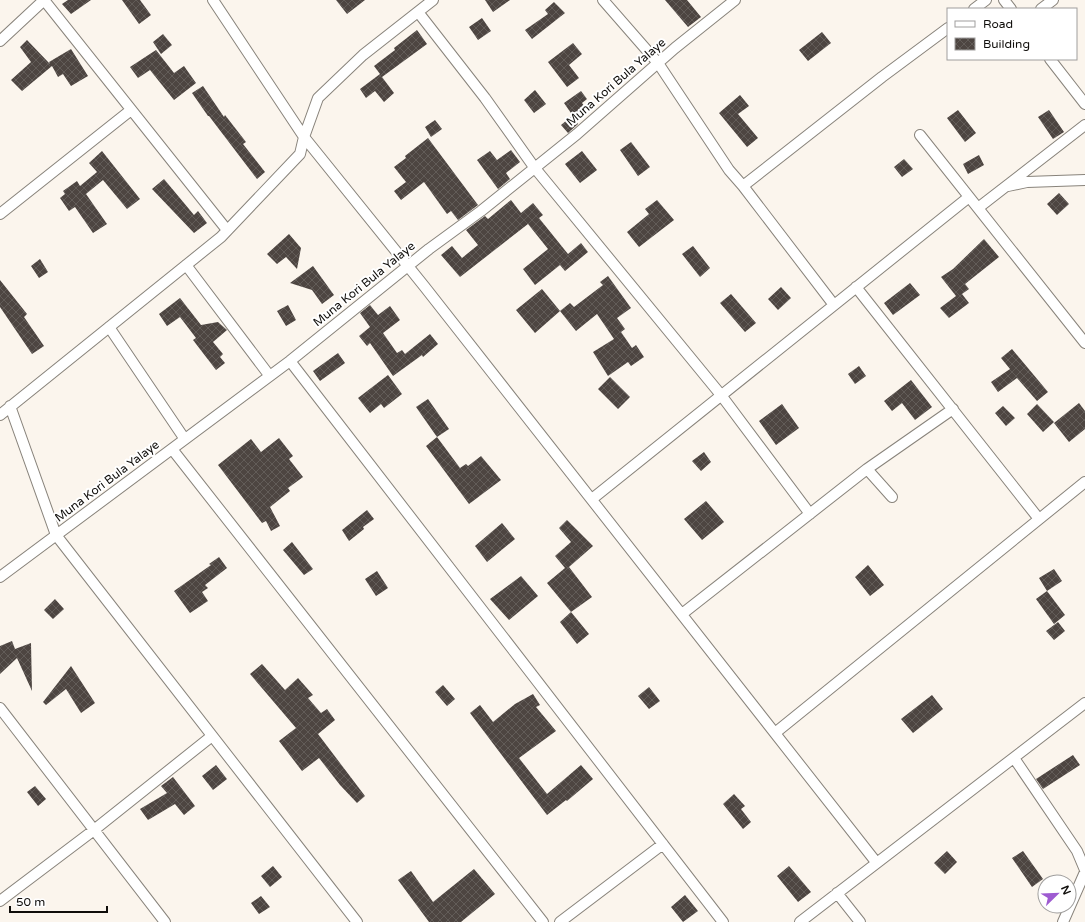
<svg xmlns="http://www.w3.org/2000/svg" width="1085" height="922" font-family="'Varela Round',sans-serif">
	<style>
		.building { fill: url(#building-cross-hatch) }
		.lines { fill: none; stroke-linecap: round; stroke-linejoin: round }
		.minor-casing { stroke: #88837b; stroke-width: 12 }
		.minor { stroke: #fff; stroke-width: 10 }
		.labels { text-anchor: middle; dominant-baseline: central; stroke-width: 4; stroke-linejoin: round; paint-order: stroke }
		.street-label { font-size: 12px; fill: #0f0d0a; stroke: #fff }
	</style>
	<defs>
		<pattern id="building-cross-hatch" width="8" height="8" patternUnits="userSpaceOnUse"><rect width="8" height="8" fill="#4d4541"/><path d="M0 0l8 8M0 8l8-8" fill="none" stroke="#625c58"/></pattern>
	</defs>
	<rect width="100%" height="100%" fill="#fbf5ed"/>
	<path class="building" d="M68,0H91L71,14L62,4Z
		M122,0H140L151,15L139,24Z
		M336,0H365L347,14Z
		M485,0H510L493,12Z
		M665,0H687L701,17L688,27Z
		M554,2L565,13L532,39L525,30L548,14L545,10Z
		M482,18L491,31L478,40L469,27Z
		M417,30L427,44L382,77L394,93L384,102L375,91L366,98L360,89L380,74L374,66L395,50L394,48Z
		M822,32L831,43L808,61L799,50Z
		M163,34L172,45L161,54L153,42Z
		M27,40L50,64L49,62L71,49L88,76L71,86L63,74L58,77L52,66L22,91L11,80L31,62L20,47Z
		M573,43L582,54L569,65L579,78L567,87L548,62Z
		M156,50L174,73L184,66L196,83L174,100L150,70L138,78L130,67Z
		M203,86L224,117L225,115L246,142L243,144L265,172L257,179L209,116H208L192,93Z
		M535,90L546,104L534,113L524,100Z
		M581,91L587,99L582,103L585,107L573,116L564,103Z
		M740,95L749,106L738,114L758,138L747,147L719,113Z
		M958,110L976,133L965,142L947,118Z
		M1049,110L1064,132L1053,139L1038,117Z
		M572,116L578,124L568,133L561,125Z
		M435,120L442,129L431,137L425,127Z
		M428,138L478,205L458,220L451,211L447,214L424,182L401,200L394,191L406,182L394,167L406,158L405,156Z
		M631,142L650,167L638,176L620,150Z
		M511,150L520,162L506,173L510,179L498,189L477,160L490,151L497,160Z
		M102,151L140,199L127,209L103,180L86,194L107,224L93,233L75,207L69,211L60,198L65,194L63,191L77,181L80,186L97,172L89,163Z
		M582,151L597,170L580,183L565,164Z
		M979,155L984,165L968,174L963,164Z
		M904,159L913,169L902,177L894,167Z
		M164,179L194,215L198,211L207,223L194,233L152,189Z
		M1059,193L1069,204L1057,215L1047,204Z
		M511,200L521,213L533,203L543,215L539,218L568,254L581,243L588,252L565,271L560,265L535,285L523,269L548,249L528,224L460,277L441,255L452,246L462,258L478,245L466,230L485,216L488,219Z
		M657,200L674,220L639,247L627,232L649,214L645,209Z
		M289,234L301,248L297,269L286,257L277,264L267,254Z
		M984,239L999,257L965,284L969,289L962,294L969,303L949,318L940,308L956,296L941,277L953,269Z
		M693,246L710,268L700,277L682,254Z
		M40,259L48,272L39,278L31,266Z
		M313,266L334,295L322,304L312,290L290,283Z
		M608,276L631,308L617,318L625,329L621,332L632,348L636,345L644,357L631,366L628,362L608,376L593,352L614,339L597,314L576,331L560,311L570,303L574,307L603,285L600,282Z
		M0,280L27,314L24,317L44,346L32,354L0,307Z
		M910,283L920,295L893,315L884,303Z
		M781,287L791,298L778,310L768,299Z
		M542,289L560,311L535,333L516,310Z
		M731,294L756,323L745,332L720,303Z
		M180,298L201,325L218,322L227,330L213,342L223,354L220,357L225,363L216,370L193,340L196,338L180,317L167,326L159,314Z
		M288,305L296,320L286,326L277,311Z
		M370,305L378,315L390,306L400,320L383,333L397,353L402,350L405,354L430,334L438,344L423,357L422,355L393,376L370,343L367,346L359,336L370,327L360,313Z
		M1012,349L1048,392L1037,401L1017,378L998,392L991,382L1010,369L1001,358Z
		M338,353L345,363L320,381L313,371Z
		M859,366L866,376L855,384L848,374Z
		M388,375L402,394L384,408L381,404L370,413L358,398Z
		M610,377L630,397L618,409L598,389Z
		M911,380L932,407L915,420L902,403L892,411L884,401Z
		M428,399L449,429L437,437L416,407Z
		M1079,403L1085,411V429L1069,442L1054,423Z
		M782,404L799,428L776,445L759,421Z
		M1037,404L1054,422L1043,432L1027,414Z
		M1003,406L1015,418L1006,426L995,413Z
		M437,437L460,468L466,464L468,466L481,456L501,480L469,504L426,446Z
		M279,438L293,456L289,459L303,477L288,488L290,491L270,507L280,526L271,531L266,521L262,523L218,465L251,439L261,452Z
		M704,452L711,462L701,471L692,461Z
		M706,501L724,522L702,540L684,519Z
		M367,510L374,519L363,527L364,529L349,541L342,530Z
		M567,520L593,546L569,567L592,597L571,612L547,583L565,568L555,556L571,542L559,528Z
		M502,523L515,539L487,562L475,546Z
		M292,542L313,569L304,575L283,550Z
		M219,557L227,568L205,585L208,588L202,592L208,601L190,613L174,591L211,565L209,564Z
		M868,565L884,585L870,596L855,577Z
		M1054,569L1062,581L1047,591L1039,578Z
		M377,571L388,588L376,596L365,579Z
		M521,576L538,596L509,620L490,599Z
		M1047,591L1065,615L1054,624L1036,599Z
		M55,599L64,609L53,619L44,610Z
		M571,612L589,634L577,644L560,622Z
		M1058,622L1065,631L1054,640L1046,631Z
		M12,641L15,649L31,643L32,691L17,658L0,674V646Z
		M262,664L285,690L298,678L313,695L308,698L321,713L327,709L335,720L318,734L365,796L357,803L340,785L319,758L302,771L279,741L296,728L250,674Z
		M71,666L95,703L81,713L66,689L46,705L43,702Z
		M443,685L455,699L447,706L435,692Z
		M649,687L660,701L649,709L638,696Z
		M533,694L540,705L536,707L556,731L519,758L547,794L581,765L593,779L567,801L566,800L547,815L470,713L480,705L493,722L515,704Z
		M932,695L943,709L913,733L901,719Z
		M1073,755L1080,765L1043,789L1036,779Z
		M216,765L227,779L213,790L202,776Z
		M173,777L195,806L184,815L175,804L148,820L140,809L167,793L161,786Z
		M35,786L46,799L38,806L27,792Z
		M734,794L745,806L741,809L751,822L743,829L723,804Z
		M947,851L957,862L945,874L934,863Z
		M1023,851L1043,879L1032,887L1012,858Z
		M273,866L282,877L270,887L261,876Z
		M789,866L811,892L798,902L777,876Z
		M474,869L495,894L461,922H429L398,880L411,871L433,902Z
		M685,895L698,911L683,922L671,907Z
		M261,896L270,907L259,914L251,903Z"/>
	<g class="lines">
		<g class="minor-casing">
			<path id="minor" d="M44,0L227,230
				M213,0L304,137L424,286L876,862
				M603,0L658,63L729,170L743,186L834,305
				M1004,0L1011,9
				M974,9L986,0
				M1041,9L1053,0
				M418,12L485,98L534,167L721,395L810,514
				M0,41L44,0
				M1050,59L1085,104
				M920,135L1085,343
				M743,186L882,77L948,28
				M1008,186L1027,182L1085,180
				M978,208L1085,125
				M0,214L131,110
				M186,265L269,375
				M856,287L1039,519
				M109,327L184,438
				M290,361L723,922
				M10,406L56,535L357,922
				M0,415L221,237L300,154L304,137L318,98L363,55L433,0
				M172,449L543,922
				M867,469L892,497
				M592,499L969,197
				M0,577L290,361L429,249L481,211L577,134L675,48L735,0
				M682,614L867,469L953,409
				M0,708L165,922
				M775,733L1085,482
				M1014,758L1077,851L1085,870
				M837,893L860,922
				M0,901L94,830L212,736
				M560,922L663,844
				M800,922L1085,703
				M1063,922L1085,872"/>
		</g>
		<use href="#minor" class="minor"/>
	</g>
	<g class="labels">
		<g class="street-label">
			<text transform="translate(616 82) rotate(-41)">Muna Kori Bula Yalaye</text>
			<text transform="translate(364 284) rotate(-39)">Muna Kori Bula Yalaye</text>
			<text transform="translate(107 481) rotate(-37)">Muna Kori Bula Yalaye</text>
		</g>
	</g>
	<rect x="947" y="8" width="130" height="52" fill="#ffffff" stroke="#9f9e9d"/>
	<rect x="955" y="21" width="20" height="6" fill="#ffffff" stroke="#9f9e9d"/>
	<text x="983" y="28" font-size="12" fill="#0f0d0a">Road</text>
	<rect x="955" y="38" width="20" height="12" fill="url(#building-cross-hatch)" stroke="#9f9e9d"/>
	<text x="983" y="48" font-size="12" fill="#0f0d0a">Building</text>
	<g transform="translate(1057 894) rotate(67)"><circle r="19" fill="#ffffff" stroke="#9f9e9d"/>
	<path d="M0-3L7 15L0 10L-7 15Z" fill="#9e5bd1"/>
	<text y="-6" font-size="11" font-weight="bold" text-anchor="middle" fill="#0f0d0a">N</text>
	</g>
	<path d="M10 906v6h97v-6" fill="none" stroke="#0f0d0a" stroke-width="2"/>
	<text x="16" y="906" font-size="12" fill="#0f0d0a" stroke="#ffffff" stroke-width="3" paint-order="stroke">50 m</text>
</svg>
